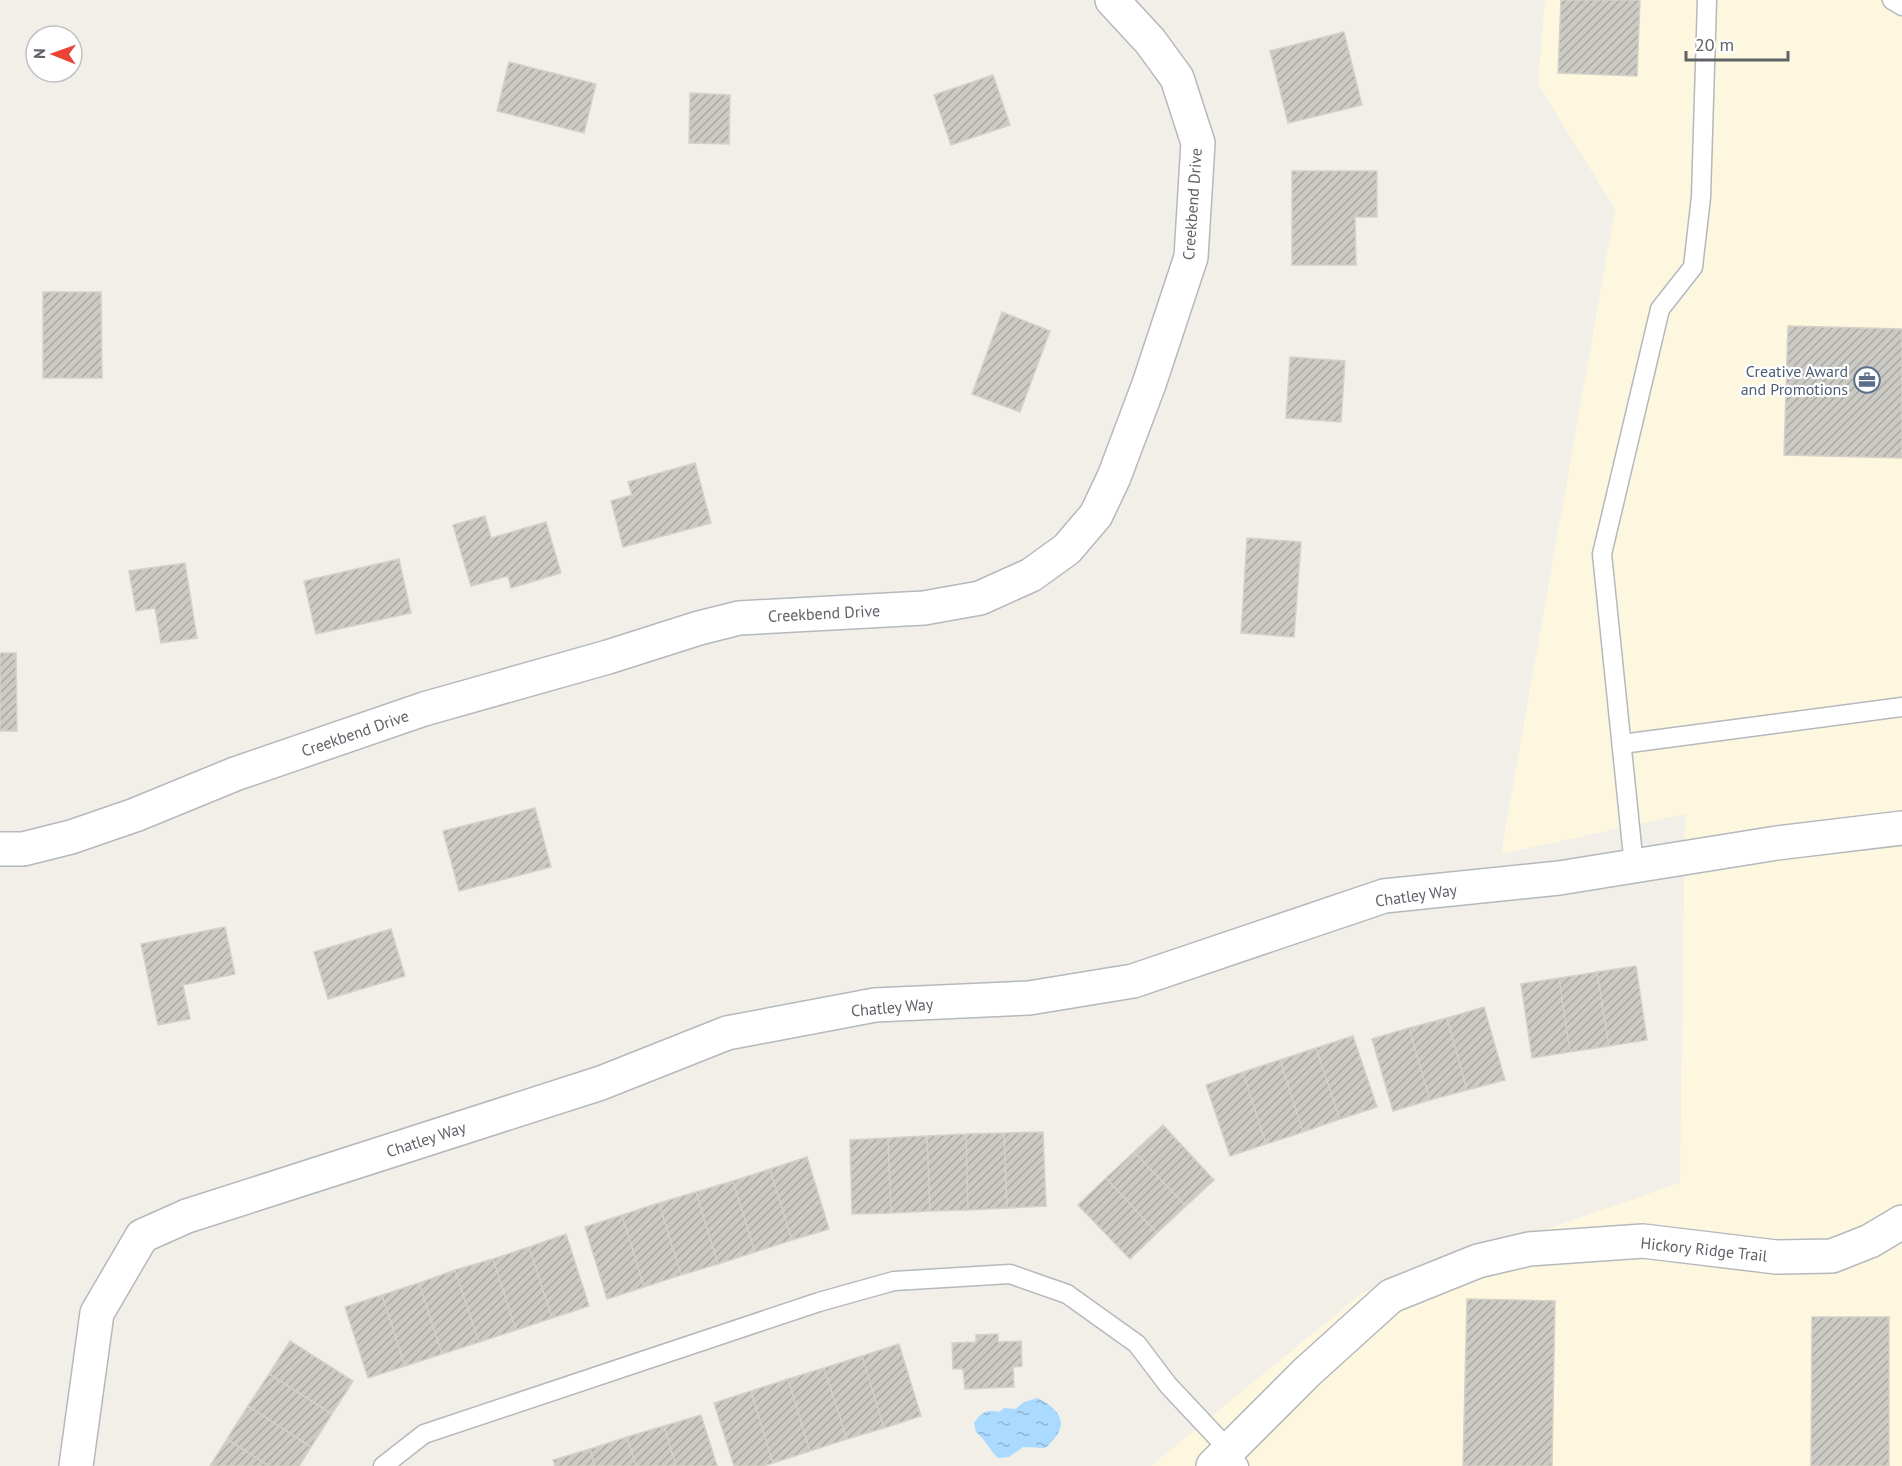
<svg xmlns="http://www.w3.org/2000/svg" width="1902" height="1466" font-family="'PT Sans',sans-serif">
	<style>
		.commercial { fill: #fef7e0 }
		.water { fill: url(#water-ripples) }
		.building { fill: url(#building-hatch); stroke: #d6d1c6; stroke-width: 1.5 }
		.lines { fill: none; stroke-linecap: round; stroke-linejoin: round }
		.lane-casing { stroke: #b5b8bc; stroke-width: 21 }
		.street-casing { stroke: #b5b8bc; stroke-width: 36 }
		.lane { stroke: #fff; stroke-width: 18 }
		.street { stroke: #fff; stroke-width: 33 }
		.labels { text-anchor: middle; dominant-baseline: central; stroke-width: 4.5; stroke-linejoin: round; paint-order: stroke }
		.street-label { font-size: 16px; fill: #5f6368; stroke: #fff }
		.service-label { font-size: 16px; fill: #4e5e75; stroke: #fff; text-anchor: end }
	</style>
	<defs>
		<pattern id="water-ripples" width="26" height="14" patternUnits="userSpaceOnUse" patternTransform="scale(1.5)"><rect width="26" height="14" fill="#aadaff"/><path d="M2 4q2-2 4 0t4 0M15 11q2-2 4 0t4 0" fill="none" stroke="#8eb4d2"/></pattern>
		<pattern id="building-hatch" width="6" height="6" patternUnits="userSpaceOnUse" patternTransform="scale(1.5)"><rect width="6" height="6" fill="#cccac5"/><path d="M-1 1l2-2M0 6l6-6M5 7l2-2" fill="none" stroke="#a9a8a4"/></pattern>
	</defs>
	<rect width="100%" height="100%" fill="#f1efe8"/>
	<path class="commercial" d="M1545,0H1902V1466H1151L1362,1293L1680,1183L1685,814L1501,854L1615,209L1538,84Z"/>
	<path class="water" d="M1038,1398C1064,1412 1070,1427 1045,1448L1023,1447L1009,1457L998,1458C989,1449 986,1440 976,1432L974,1423C981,1413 986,1409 999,1412L1004,1408L1015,1409L1024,1402Z"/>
	<path class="building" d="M1561,0H1640L1637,76L1558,73Z
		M1344,32L1362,105L1288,123L1270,51Z
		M509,62L596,84L584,133L497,111Z
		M993,75L1010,125L951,145L934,95Z
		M690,93L730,95L729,144L689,143Z
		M1292,171H1377V217H1355L1356,265H1292Z
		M43,292H101L102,378H43Z
		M1002,312L1050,331L1020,412L972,394Z
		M1788,326L1902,329V458L1784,455Z
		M1290,357L1345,361L1341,422L1286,418Z
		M695,463L711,523L623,547L611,501L632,495L628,482Z
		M485,516L491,538L546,522L561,573L511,588L508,576L471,586L453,525Z
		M1247,538L1301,542L1294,637L1241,633Z
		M399,559L411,613L316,634L304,581Z
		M185,563L197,638L161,643L155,608L136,611L129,571Z
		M0,653H16L17,731H0Z
		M535,808L551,867L459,891L443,831Z
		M225,927L235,974L183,985L190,1019L158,1025L141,944Z
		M391,929L405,976L328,999L314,952Z
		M1636,966L1647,1040L1609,1046L1597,972Z
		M1597,972L1609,1046L1570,1052L1559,978Z
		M1559,978L1570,1052L1532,1058L1521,984Z
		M1484,1007L1505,1080L1467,1090L1447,1018Z
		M1447,1018L1467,1090L1430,1100L1409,1028Z
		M1409,1028L1430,1100L1393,1111L1372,1039Z
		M1353,1036L1377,1107L1340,1119L1316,1048Z
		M1316,1048L1340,1119L1303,1132L1280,1060Z
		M1280,1060L1303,1132L1266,1144L1243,1072Z
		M1243,1072L1266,1144L1230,1156L1206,1085Z
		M1163,1125L1214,1180L1186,1206L1134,1152Z
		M1043,1132L1046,1206L1007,1208L1004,1133Z
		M1004,1133L1007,1208L968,1210L966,1134Z
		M966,1134L968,1210L930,1211L927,1136Z
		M927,1136L930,1211L891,1213L888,1138Z
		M888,1138L891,1213L852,1214L850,1140Z
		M1134,1152L1186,1206L1157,1233L1106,1178Z
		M807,1157L829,1229L792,1240L770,1169Z
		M770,1169L792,1240L755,1252L733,1181Z
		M1106,1178L1157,1233L1130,1259L1078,1205Z
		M733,1181L755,1252L718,1264L696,1192Z
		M696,1192L718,1264L681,1275L659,1203Z
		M659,1203L681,1275L644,1287L622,1215Z
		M622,1215L644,1287L607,1299L585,1227Z
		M566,1234L589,1306L552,1318L529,1247Z
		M529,1247L552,1318L516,1330L493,1259Z
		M493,1259L516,1330L479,1342L455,1270Z
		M455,1270L479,1342L442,1354L419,1283Z
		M419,1283L442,1354L405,1366L382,1295Z
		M382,1295L405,1366L368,1378L345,1307Z
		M1467,1299L1555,1301L1552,1466H1463Z
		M1812,1317H1889V1466H1811Z
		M998,1334V1342L1021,1341L1022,1366L1013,1367L1014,1387L965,1389L963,1369H953L952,1343L976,1342V1335Z
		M290,1341L353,1381L332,1414L269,1374Z
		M899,1344L921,1416L884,1428L862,1356Z
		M862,1356L884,1428L847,1439L824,1368Z
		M824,1368L847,1439L810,1451L788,1379Z
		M269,1374L332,1414L311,1447L248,1406Z
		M788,1379L810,1451L773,1463L751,1391Z
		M751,1391L773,1463L763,1466H734L714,1403Z
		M248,1406L311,1447L299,1466H269L227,1439Z
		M701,1415L717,1466H676L664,1426Z
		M664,1426L676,1466H636L627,1437Z
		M627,1437L636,1466H595L590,1449Z
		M227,1439L269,1466H210Z
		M590,1449L595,1466H555L553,1460Z"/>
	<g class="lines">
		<g class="lane-casing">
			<path id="lane" d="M1892,0L1902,6
				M1622,744L1902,707
				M1634,866L1602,554L1660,309L1693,267L1701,197L1707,0
				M383,1466L424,1434L819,1302L894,1281L1010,1274L1067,1294L1137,1344L1168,1385L1229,1450L1239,1466"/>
		</g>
		<g class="street-casing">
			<path id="street" d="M0,849H23L71,837L135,815L235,774L424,709L608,657L699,628L739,618L924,608L980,598L1031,575L1067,549L1096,515L1114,477L1149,384L1191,257L1198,143L1177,78L1150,41L1112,0
				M76,1466L97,1313L142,1236L187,1216L601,1083L727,1033L875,1005L1029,998L1133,981L1384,896L1559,878L1777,843L1902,828
				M1213,1466L1307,1372L1391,1296L1478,1261L1529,1249L1643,1241L1776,1257L1832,1256L1870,1241L1902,1222"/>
		</g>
		<use href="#lane" class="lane"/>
		<use href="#street" class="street"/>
	</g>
	<defs>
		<g id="office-ring" transform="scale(1.35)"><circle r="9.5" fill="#fff" stroke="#5c6f8a" stroke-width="1.5"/><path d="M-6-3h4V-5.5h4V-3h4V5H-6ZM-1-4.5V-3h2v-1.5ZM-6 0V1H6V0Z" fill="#5c6f8a"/></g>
	</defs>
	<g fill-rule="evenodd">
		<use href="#office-ring" x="1867" y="380"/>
	</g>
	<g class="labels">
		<g class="street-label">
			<text transform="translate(1192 204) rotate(-86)">Creekbend Drive</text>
			<text transform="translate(824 613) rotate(-3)">Creekbend Drive</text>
			<text transform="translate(355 733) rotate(-19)">Creekbend Drive</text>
			<text transform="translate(1416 895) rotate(-8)">Chatley Way</text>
			<text transform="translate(892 1007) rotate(-5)">Chatley Way</text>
			<text transform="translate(426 1139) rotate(-18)">Chatley Way</text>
			<text transform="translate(1704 1249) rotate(6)">Hickory Ridge Trail</text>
		</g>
		<g class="service-label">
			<text x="1848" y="371">Creative Award<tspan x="1848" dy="18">and Promotions</tspan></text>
		</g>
	</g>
	<g transform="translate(54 54) rotate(271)"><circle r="28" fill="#ffffff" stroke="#bfc1c3" stroke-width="1.5"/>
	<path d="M0-4.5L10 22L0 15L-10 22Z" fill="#ea4335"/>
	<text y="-9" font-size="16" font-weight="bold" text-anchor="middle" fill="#5f6368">N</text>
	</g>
	<path d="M1686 51v9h102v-9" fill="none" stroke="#5f6368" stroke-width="3"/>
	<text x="1695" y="51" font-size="18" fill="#5f6368" stroke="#ffffff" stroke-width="4.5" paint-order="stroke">20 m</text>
</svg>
